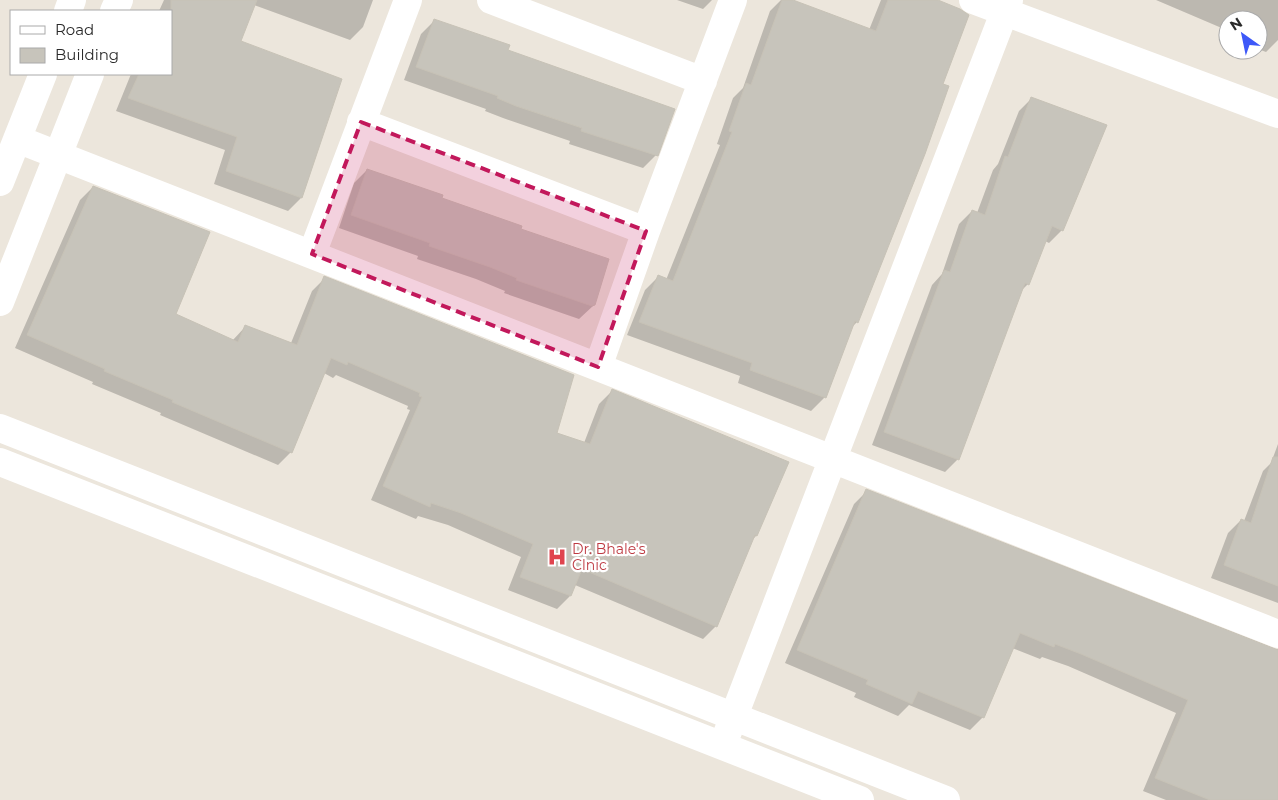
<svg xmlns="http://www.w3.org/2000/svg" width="1278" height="800" font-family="Montserrat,sans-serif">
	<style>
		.shadow { fill: #0003 }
		.building { fill: #c7c4bb; stroke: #c7c2b6 }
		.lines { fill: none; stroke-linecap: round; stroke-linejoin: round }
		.minor { stroke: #fff; stroke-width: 28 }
		.marked { fill: #c2185b; fill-opacity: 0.2; stroke: #c2185b; stroke-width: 4; stroke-dasharray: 10 6; stroke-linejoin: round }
		.labels { text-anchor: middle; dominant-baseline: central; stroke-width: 4.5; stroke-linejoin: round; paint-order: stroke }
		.health-label { font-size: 14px; fill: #be3a42; stroke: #fff; text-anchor: start }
	</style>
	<rect width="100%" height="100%" fill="#ece6dc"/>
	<path class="shadow" d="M164,0H373L363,27L350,40L254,5L239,42L340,80L301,198L288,211L214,184L225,150L116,111L131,74H171V11H159Z
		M677,0H712L703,9Z
		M781,0H788L869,30L881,0H934L857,322L850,329L824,398L811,411L738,383L740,376L627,335L645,290L658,277L666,280L720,145L717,144L733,98L743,88L770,11Z
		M1156,0H1278V40L1266,52L1258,49V20H1228V36L1222,34L1224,29Z
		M434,21L506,51L656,155L643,168L569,144L570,141L503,118L485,111L486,109L404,80L421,34Z
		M1032,98L1062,230L1049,243L1045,241L1028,284L1020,292L958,459L945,472L872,445L932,285L942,274L959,224L972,211L977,213L993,170L998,164L1019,111Z
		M367,170L519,230L594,305L579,319L504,293L505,291L476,279L417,259L418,256L339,228L354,183Z
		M93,187L175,315L232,341L246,326L291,343L312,291L325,278L555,433L584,443L599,404L612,391L788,463L756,536L752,540L716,626L703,639L575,585L570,596L557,609L508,590L521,557L448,525L418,516L416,519L371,500L410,410L407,409L408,406L336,375L333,378L324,373L291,452L278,465L160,415L161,413L92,384L93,382L15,348L80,200Z
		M1278,444V603L1211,578L1228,533L1241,520L1244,521L1263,471L1271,463Z
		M867,491L1272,650L1278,649V800H1166L1143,791L1176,713L1068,666L1042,657L1040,659L1012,648L983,717L970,730L909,705L898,716L854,697L856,693L785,663L854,504Z"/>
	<path class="building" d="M171,0H257L241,41L342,79L302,198L226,171L237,137L128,98L139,74H171Z
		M782,0H793L876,31L888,0H938L960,9L969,15L943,84L949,86L925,154L858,323L855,321L826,398L750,370L752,363L639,322L658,275L673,281L732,132L729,131L746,83L751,85Z
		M434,19L510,45L508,50L675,109L658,156L581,131L582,128L516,106L497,98L498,96L416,67Z
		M1031,97L1107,125L1063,231L1052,226L1029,285L1025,283L959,460L884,432L944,270L950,272L972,210L985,215L1005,156L1008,157Z
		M367,169L443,195L442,198L522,226L521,229L609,259L595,305L592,306L516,280L517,278L490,267L429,246L430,243L351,215Z
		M93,186L210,232L176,314L238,342L245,325L297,345L324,276L574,375L557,433L590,444L612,389L789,462L757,536L755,535L717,627L582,569L571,596L520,577L533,544L461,513L431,503L430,507L383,486L422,397L419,396L420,393L348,362L347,365L331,358L292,453L172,402L173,400L104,371L105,369L27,335Z
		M1273,457H1278V586L1224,565L1241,519L1251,523Z
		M866,489L1278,650V800H1210L1155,778L1188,700L1081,654L1055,644L1054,647L1020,633L984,718L918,691L912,704L866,684L868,680L797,650Z"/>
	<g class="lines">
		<path class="minor" d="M491,0L703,81
			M973,0L1278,114
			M68,11L72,0
			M114,11L119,0
			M361,122L646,231
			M17,139L1278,634
			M0,182L43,74
			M312,254L408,0
			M0,302L90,74
			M598,367L646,231L733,0
			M0,428L946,800
			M0,462L860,800
			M727,734L1009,0"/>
	</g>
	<path class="marked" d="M361,122L646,231L598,367L312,254Z"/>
	<defs>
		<g id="hospital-bare" transform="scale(1.5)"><path d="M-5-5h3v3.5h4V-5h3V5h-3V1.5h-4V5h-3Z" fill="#e0444e" stroke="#fff" stroke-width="2.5" paint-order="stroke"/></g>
	</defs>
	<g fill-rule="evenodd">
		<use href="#hospital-bare" x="557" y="557"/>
	</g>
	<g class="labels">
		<g class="health-label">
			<text x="572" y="549">Dr. Bhale's<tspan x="572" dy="16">Clnic</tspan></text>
		</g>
	</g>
	<rect x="10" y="10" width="162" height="65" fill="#ffffff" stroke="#aaaaaa"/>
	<rect x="20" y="26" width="25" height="8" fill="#ffffff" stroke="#aaaaaa"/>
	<text x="55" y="35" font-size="15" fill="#2a2a2a">Road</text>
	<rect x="20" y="48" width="25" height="15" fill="#c7c4bb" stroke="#aaaaaa"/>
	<text x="55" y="60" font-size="15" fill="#2a2a2a">Building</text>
	<g transform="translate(1243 35) rotate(327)"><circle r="24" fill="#ffffff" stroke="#aaaaaa"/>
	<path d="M0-4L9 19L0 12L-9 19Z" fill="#3d58f8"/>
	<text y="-8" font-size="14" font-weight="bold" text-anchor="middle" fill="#2a2a2a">N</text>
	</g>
</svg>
